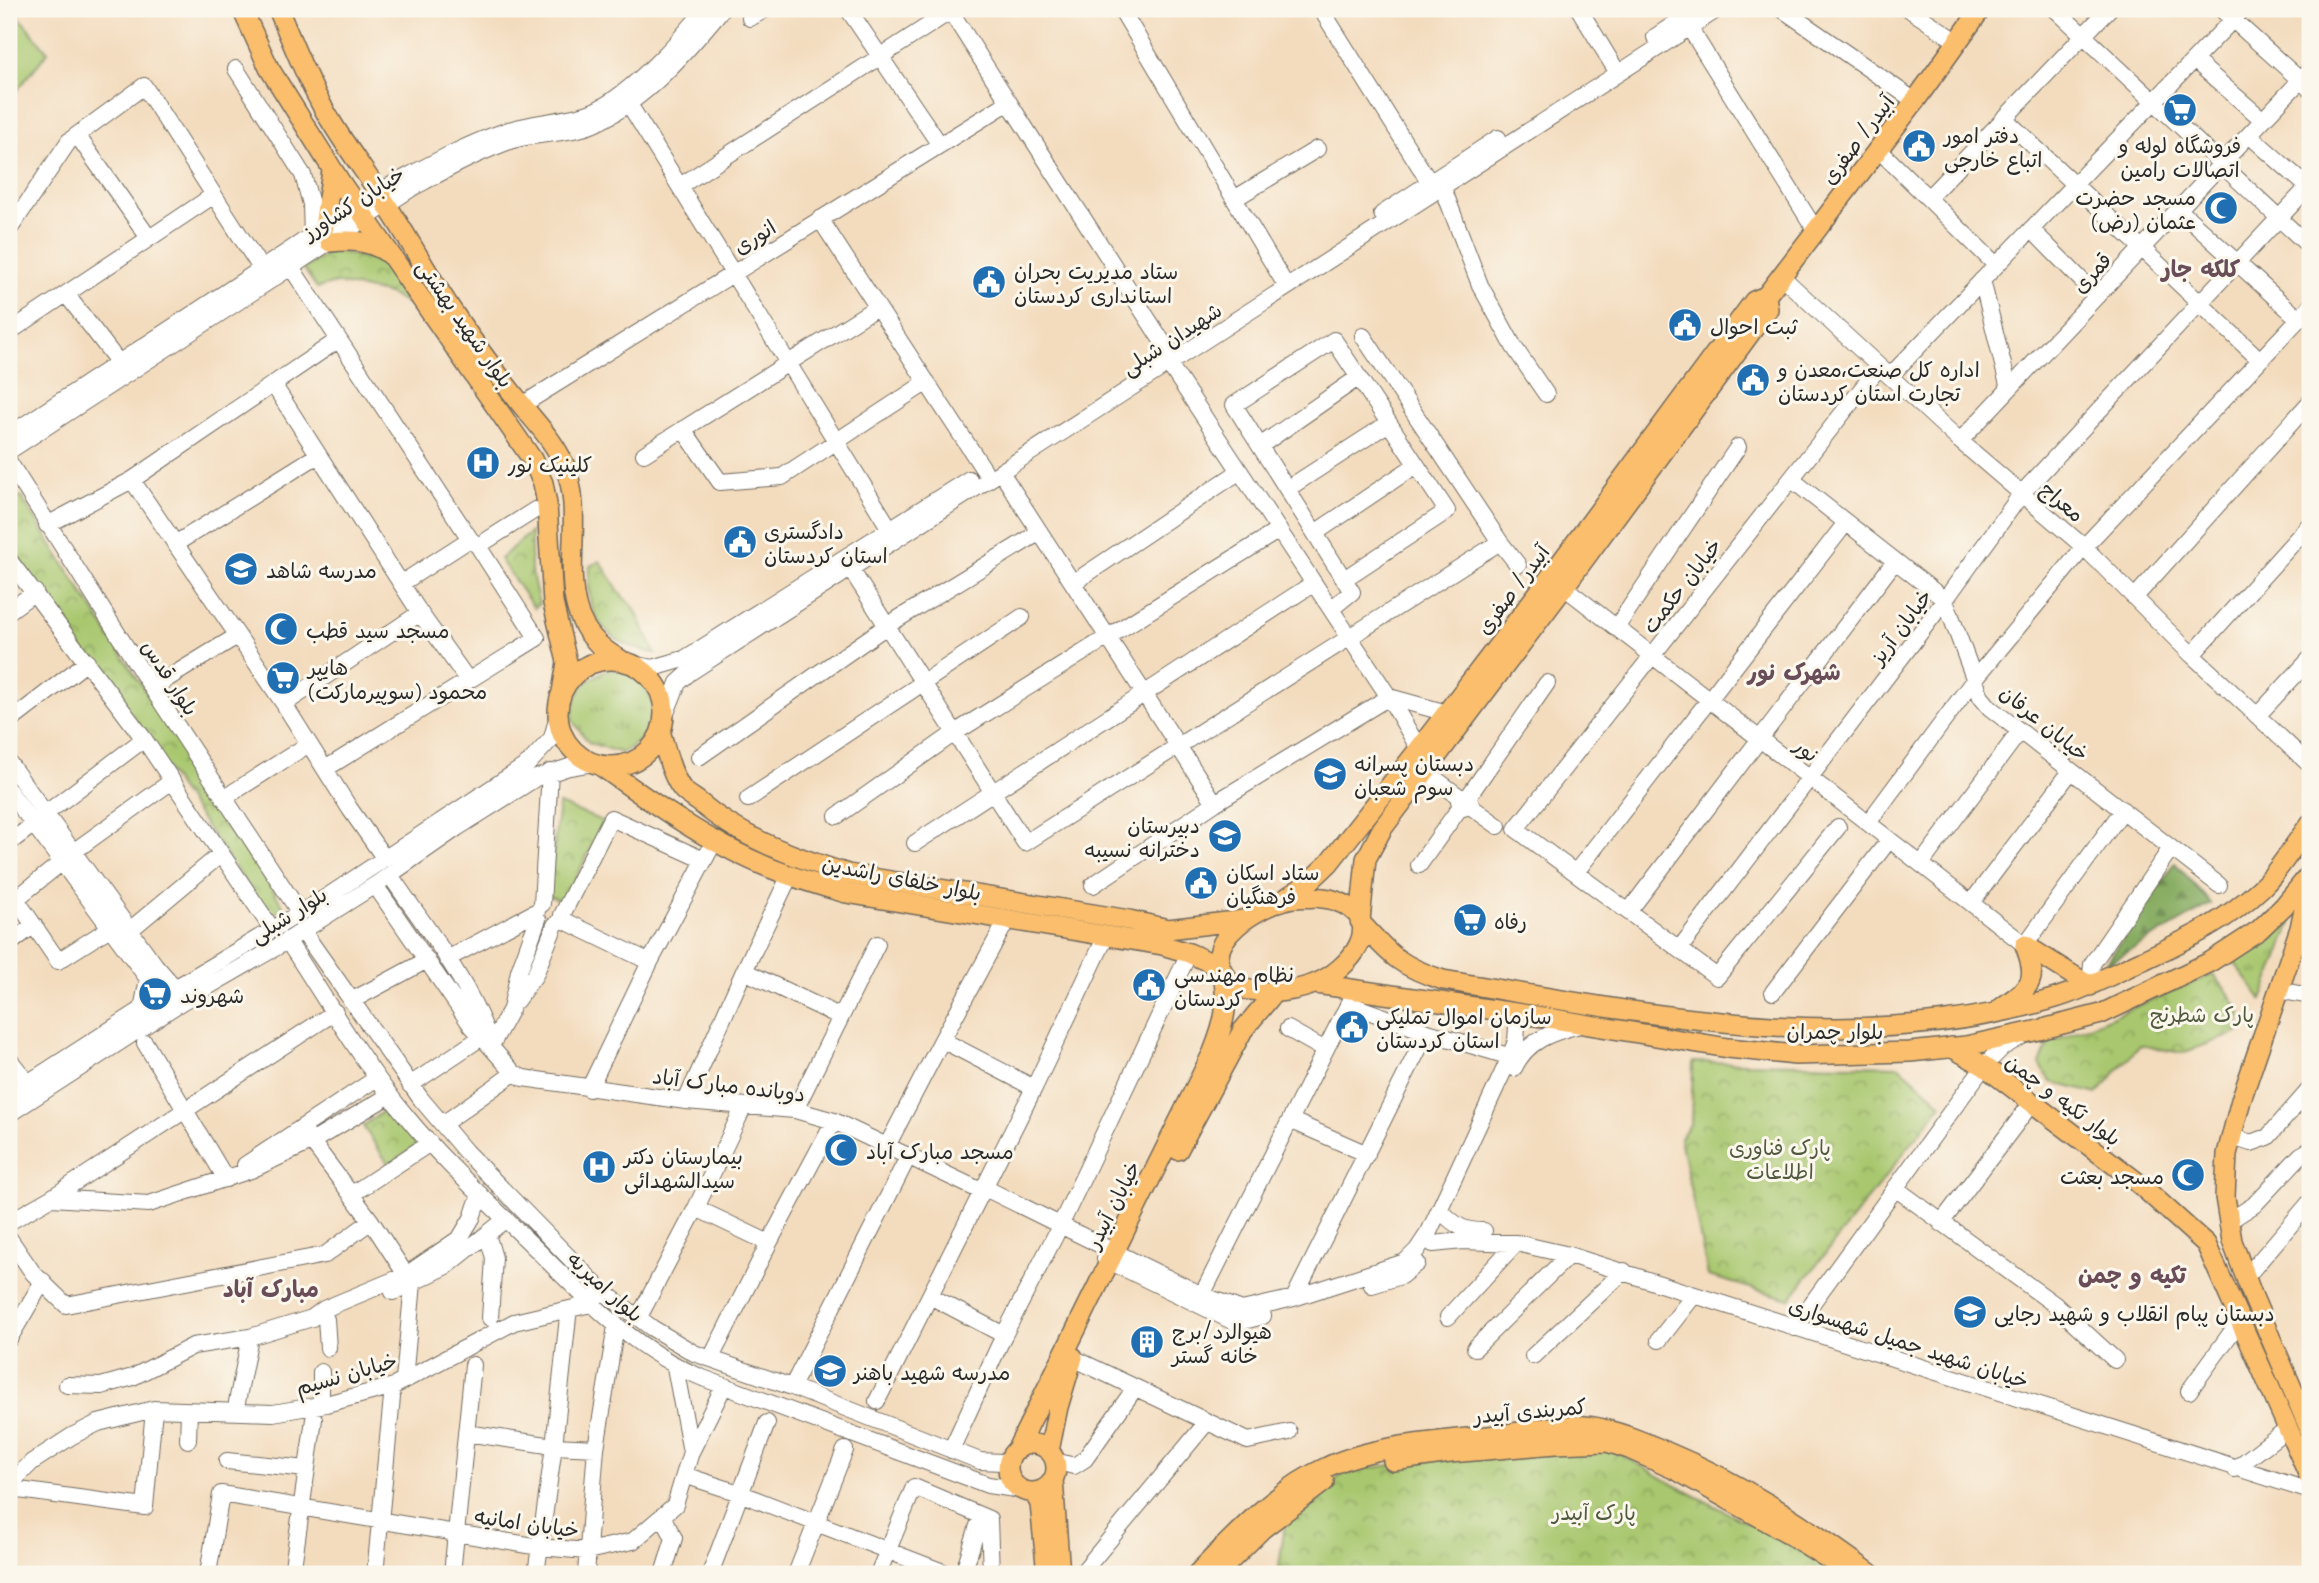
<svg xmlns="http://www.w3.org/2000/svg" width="2319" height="1583" font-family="Mali,'Playpen Sans Arabic',sans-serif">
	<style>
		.grass { fill: url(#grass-tufts); stroke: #6a794c; stroke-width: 2 }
		.forest { fill: url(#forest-firs); stroke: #586c46; stroke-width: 2 }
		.park { fill: url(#park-crowns); stroke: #6a794c; stroke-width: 2 }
		.garden { fill: #a8c76e; stroke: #6a794c; stroke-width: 2 }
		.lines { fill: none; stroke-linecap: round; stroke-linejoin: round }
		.minor-casing { stroke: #71695e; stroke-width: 18 }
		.major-casing { stroke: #71695e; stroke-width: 22 }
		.minor { stroke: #fff; stroke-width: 16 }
		.major { stroke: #fabe6d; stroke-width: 19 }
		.labels { text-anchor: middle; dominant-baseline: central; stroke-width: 6; stroke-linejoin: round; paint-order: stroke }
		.poi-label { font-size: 21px; fill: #2b2b2b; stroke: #fbf7ec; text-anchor: start }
		.street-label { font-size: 21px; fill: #2b2b2b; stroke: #fbf7ec }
		.park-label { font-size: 21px; fill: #505a3f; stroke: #fbf7ec }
		.neighbourhood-label { font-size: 23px; font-weight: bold; fill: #694d58; stroke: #fbf7ec }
	</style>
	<defs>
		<pattern id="grass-tufts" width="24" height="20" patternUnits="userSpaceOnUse" patternTransform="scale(1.75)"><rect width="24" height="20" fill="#a8c76e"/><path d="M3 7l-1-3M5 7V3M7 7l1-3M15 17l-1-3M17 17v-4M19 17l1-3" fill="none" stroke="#89a25b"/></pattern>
		<pattern id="forest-firs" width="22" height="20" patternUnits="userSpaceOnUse" patternTransform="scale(1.75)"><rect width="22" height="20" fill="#86ac61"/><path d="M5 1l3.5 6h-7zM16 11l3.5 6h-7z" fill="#6e8c50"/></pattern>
		<pattern id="park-crowns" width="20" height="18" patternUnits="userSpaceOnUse" patternTransform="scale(1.75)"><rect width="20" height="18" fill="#a8c76e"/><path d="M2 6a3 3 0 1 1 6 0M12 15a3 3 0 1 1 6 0" fill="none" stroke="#89a25b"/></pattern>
	</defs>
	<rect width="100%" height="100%" fill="#fbf7ec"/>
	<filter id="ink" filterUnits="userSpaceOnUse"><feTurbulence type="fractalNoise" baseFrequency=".0143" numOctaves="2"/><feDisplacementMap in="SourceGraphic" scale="14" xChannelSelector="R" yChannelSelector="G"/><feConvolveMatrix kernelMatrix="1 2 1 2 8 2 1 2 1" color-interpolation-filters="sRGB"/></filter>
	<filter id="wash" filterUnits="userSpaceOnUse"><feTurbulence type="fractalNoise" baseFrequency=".00686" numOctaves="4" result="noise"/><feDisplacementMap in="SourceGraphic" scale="28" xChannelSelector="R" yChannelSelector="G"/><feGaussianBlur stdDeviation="1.57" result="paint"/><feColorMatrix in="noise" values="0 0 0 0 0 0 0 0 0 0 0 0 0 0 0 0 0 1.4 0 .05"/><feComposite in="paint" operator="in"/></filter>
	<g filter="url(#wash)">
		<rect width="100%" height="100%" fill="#f3dcbe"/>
		<path class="grass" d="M607,669C614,670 623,670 629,673C649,684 660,710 648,731C644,740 630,747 622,753L589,743L572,720C575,688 580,685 607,669Z
			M2291,923L2262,1000L2234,962Z"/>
		<path class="forest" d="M2175,863L2211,904L2105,965Z"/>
		<path class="park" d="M332,250L388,263L407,303L386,293L336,283L317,288L304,269Z
			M9,492L21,497L283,906L271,919L9,545Z
			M531,532V570L539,604L534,608L500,559Z
			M600,561L622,596L634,607L655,653C619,647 590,627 589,588C589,581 590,573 590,566Z
			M559,804L605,822L563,902L548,895Z
			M2213,974L2230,995L2241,1013L2238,1033L2182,1053L2140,1045L2097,1094L2051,1082L2040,1064L2049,1043Z
			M1693,1062L1899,1066L1942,1104L1790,1299L1708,1276L1680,1138L1691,1123Z
			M389,1107L417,1145L389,1165L363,1126Z
			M1607,1446L1671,1483L1845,1574H1278L1285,1523L1346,1471L1504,1451Z"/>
		<path class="garden" d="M14,11L48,52L9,100V17Z"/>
	</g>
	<g filter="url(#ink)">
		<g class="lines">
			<g class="minor-casing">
				<path id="minor" d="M848,9L940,145
					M949,9L1169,352
					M1121,9L1282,279
					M1321,9L1430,183
					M1579,9L1613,65
					M1782,9L1915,101
					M1909,9L1958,42
					M2055,9L2310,247
					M2221,9L2310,89
					M750,18L766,9
					M1689,27L1816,231
					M1655,37L1697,9
					M2194,60L2263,120
					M236,69L303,175L311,204L312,237
					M624,96L890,529
					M2004,118L2260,360
					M77,135L149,238
					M2249,135L2308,187
					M1878,149L1996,265
					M680,186L954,9
					M1443,188L1480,285L1514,347L1546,394
					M1928,198L2109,9
					M1234,199L1317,149
					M2178,209L2299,319
					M1382,214L1498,138
					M820,219L984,470
					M2031,229L2097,296
					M9,230L69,141L144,86L262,270
					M291,267L470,539L478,546L535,510
					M1781,276L1960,441L2084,547L2192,655L2310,765
					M1982,280L2009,389
					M66,294L119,363
					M9,332L214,195
					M1363,336L1500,542L1518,565
					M1169,364L1389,697L1419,749
					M1890,376L2243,9
					M273,384L420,613L467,679
					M522,405L1009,102
					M683,429L720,482L782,477L927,382
					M9,435L378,192C419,171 459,147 503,132C530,122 559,122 586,114C624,102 680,41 705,9
					M1960,441L2310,70
					M1260,446L1359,377
					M9,451L412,188C444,171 478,152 513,140C540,132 570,135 596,123C647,99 687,51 722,9
					M644,454L877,307
					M9,462L152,688L300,913
					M1001,472L1215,803
					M1791,479L1945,600L1981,697L1990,708L2219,885
					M132,480L284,704L350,809L385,859
					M1287,489L1389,423
					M47,525L132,480L338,340
					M1315,533L1416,465
					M175,544L318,455
					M9,560L144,739L272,929
					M850,568L1025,843L1500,542
					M402,583L470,539
					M1073,583L1240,471
					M1564,587L2025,945L2123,810
					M2135,597L2310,402
					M1331,609L1352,592C1313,530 1273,467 1234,405L1334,340L1447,511L1344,579
					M9,611L35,592
					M1616,628L1738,447
					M2192,655L2310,524
					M636,665L653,668L684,659L969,479
					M152,688L237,636
					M1389,697L1447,713
					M284,704L420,613
					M2257,716L2310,659
					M664,718L678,683L689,673L1718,9
					M9,722L87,662
					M699,757L888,625L1040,532
					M9,763L155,965L175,988
					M325,769L537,638L478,546
					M1426,772L1461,798
					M9,791L148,979L142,1009
					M1468,797L1547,683
					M224,798L309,744
					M748,799L1022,617
					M1471,804L1468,797H1463L1459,801L1463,808L1470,806L1498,826
					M45,814L144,739
					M837,816L956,732L1279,530
					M1868,823L1974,680L2084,547L2310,307
					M1838,827L1717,977L1516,829L1879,367
					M9,843L34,824
					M915,843L1314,583
					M73,852L172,781
					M62,862L16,899L58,961L110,928
					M1921,864L2020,731
					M1419,865L1461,806
					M1576,872L1845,524
					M390,875C425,927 469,980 489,1040
					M375,885L471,1025L514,1073L523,1078L686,1101L795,1110L834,1121L981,1191H991L1202,1295L1242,1310L1294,1298L1405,1262L1417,1250L1429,1232L1510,1057L1516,1041L1518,1013
					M1093,885L1215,803L1389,697
					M1971,903L2071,771
					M542,904L550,772
					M1629,911L1895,561
					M562,915L611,818L704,860
					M561,919L650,962
					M130,930L221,854
					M302,930L421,1099L465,1151L601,1290L652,1328L694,1353L792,1387L980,1461L1002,1462L1009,1460
					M287,940C326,999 362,1062 406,1116C446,1165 495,1208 540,1253C589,1302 637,1352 703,1378L988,1485L1022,1490
					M9,944L34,925
					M1680,948L1945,600L2022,493L2310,185
					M447,959L537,911
					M744,971L841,1017
					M2090,986L2092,964L2171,848
					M2278,990L2310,996
					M1773,992L1889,840
					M351,1001L427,960
					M516,1001L535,975L555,925
					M1348,1004L1427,1032L1518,1059
					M1288,1029L1325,1050
					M942,1040L1034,1088
					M145,1043L226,1179
					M491,1046L511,1009L519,971L538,919
					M9,1059L28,1083
					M1514,1068C1527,1040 1552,1032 1580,1025
					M410,1085L482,1037
					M589,1089L650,962L715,840
					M9,1095L175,988L325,898L528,764L552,738L558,715
					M686,1101L744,971L790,875
					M795,1110L877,944
					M9,1114L183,1001L282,944L375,885L457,828L536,778L569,767L593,763
					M1290,1120L1367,1154
					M443,1124L514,1073
					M306,1134L371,1221L406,1275
					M2232,1137L2251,1143L2268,1137L2310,1089
					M887,1146L942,1040L1007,920
					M245,1165L377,1078
					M1895,1188L2054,1304L2115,1360
					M352,1194L430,1143
					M51,1198L335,1012
					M696,1208L769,1243
					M1446,1216C1459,1228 1466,1231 1484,1231
					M2229,1221L2254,1205L2301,1155L2310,1150
					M9,1222L51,1198L149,1204L251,1170L313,1141L390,1095
					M1941,1223L2031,1104
					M1061,1224L1189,953
					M487,1234L494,1258L490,1318
					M9,1238L33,1273L66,1305L325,1255L371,1221
					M1433,1244L1463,1241L1516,1243L1569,1255L2310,1491
					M1105,1259L1236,1323L1263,1316
					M2246,1277L2310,1202
					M1372,1285L1401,1276L1417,1263
					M393,1292L447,1266L506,1219
					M1202,1295L1351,999
					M930,1296L1004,1335
					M1294,1298L1427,1032
					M639,1317L696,1208L744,1106
					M1448,1317L1516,1243
					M326,1319L328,1348
					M1794,1328L1984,1066L2003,1047L2019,1038
					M9,1339L43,1281
					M1659,1340L1694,1295
					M1475,1348L1569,1255
					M1533,1356L1624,1271
					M711,1358L769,1243L834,1121
					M1073,1358L1248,1441L1289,1432
					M321,1372V1405
					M404,1380L413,1283
					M67,1385L101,1386L133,1377L193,1346L250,1337L312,1318L324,1309L406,1275L460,1238L472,1218L480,1194
					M792,1387L909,1155
					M2189,1391L2239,1322
					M877,1401L1034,1088L1106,936
					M237,1402L250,1337
					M154,1409L145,1507L19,1490L12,1482L32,1462L72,1436L98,1423L154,1409L273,1413L326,1404L394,1386L514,1322L591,1304L596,1297
					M466,1433L554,1446L596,1448
					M188,1440L189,1411
					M951,1450L1004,1335L1056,1234
					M691,1452L724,1386
					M227,1461L307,1469
					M1055,1461L1074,1466L1085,1459L1135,1388
					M2235,1469L2288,1428
					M684,1475L739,1493L948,1574
					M662,1516L674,1538L663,1574
					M208,1574L221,1494L540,1547L587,1551L633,1541L675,1505L691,1452L675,1367
					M292,1574L314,1419
					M375,1574L392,1397
					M452,1574L473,1365
					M536,1574L554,1446L568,1317
					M586,1574L596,1448L616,1326
					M710,1574L767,1423
					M796,1574L845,1450
					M878,1574L914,1487L989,1519L991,1574
					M963,1574L981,1516
					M1081,1574L1207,1422"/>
			</g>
			<g class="major-casing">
				<path id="major" d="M242,9L269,68L341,183L532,459L543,483L547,504L553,603L567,662L562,692
					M278,9C291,39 303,71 319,100C338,138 366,171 388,207C411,242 431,280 455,315C475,345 498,375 521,404C536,423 554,441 564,464C593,530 538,616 621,660
					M324,227L332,170
					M330,242C351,240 369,240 386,252
					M558 713a53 53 0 1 1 106 0a53 53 0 1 1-106 0Z
					M661,734C666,751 671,774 682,789C686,794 694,798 699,802C742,839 795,857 848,874L1129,920L1168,929L1244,920
					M601,766C654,804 709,843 770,868C795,878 821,886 846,893L1162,945L1189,953L1220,967
					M2310,880L2300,928L2241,1100L2227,1154L2225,1197L2232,1241L2253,1297L2310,1430
					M1315,897C1321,898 1330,898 1336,901C1391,920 1349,971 1314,984C1293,992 1272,994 1250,990C1240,989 1230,982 1224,974C1201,939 1260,906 1288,899C1296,897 1306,898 1315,897Z
					M1282,901L1308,883L1329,863L1419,749L1539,592L1754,301L1766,296L1915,101L1981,9
					M1360,921L1366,859L1382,829L1564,587L1768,309L1766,296
					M1362,924C1390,955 1401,967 1443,980C1642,1013 1849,1058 2049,1000C2081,991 2111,975 2141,961C2188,939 2224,923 2262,887C2281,869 2294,844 2310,824
					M2025,945L2090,986
					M1316,984L1536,1016L1728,1048L1796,1055L1910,1052L1966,1046L2039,1030L2101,1014L2210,962L2259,930L2284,906L2310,874
					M2001,1008C2031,986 2039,982 2025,945
					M1951,1047L1984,1066L2137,1182L2206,1244L2310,1478
					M1178,1150L1243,1030L1274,993
					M1008 1468a24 24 0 1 1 48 0a24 24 0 1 1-48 0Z
					M1016,1451L1213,1052C1226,1019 1228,1007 1223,973
					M1049,1451L1058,1407L1073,1357
					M1393,1461L1450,1453L1556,1444L1607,1442L1629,1449L1676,1470L1786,1532L1844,1569
					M1053,1479L1060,1574
					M1034,1492L1040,1504L1047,1574
					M1197,1574C1235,1535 1276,1490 1327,1467C1373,1445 1446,1440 1498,1435C1531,1431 1570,1420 1603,1429C1625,1434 1646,1443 1667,1452C1742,1483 1806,1526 1871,1574
					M1217,1574L1262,1529L1324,1482"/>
			</g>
			<use href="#minor" class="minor"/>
			<use href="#major" class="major"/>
		</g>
	</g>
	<defs>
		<g id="supermarket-disc" transform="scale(1.75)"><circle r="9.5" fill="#1f6fb2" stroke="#fbf7ec"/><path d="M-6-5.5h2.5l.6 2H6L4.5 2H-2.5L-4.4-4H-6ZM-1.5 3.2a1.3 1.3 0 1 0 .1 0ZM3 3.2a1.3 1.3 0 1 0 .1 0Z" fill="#fff"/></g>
		<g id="civic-disc" transform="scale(1.75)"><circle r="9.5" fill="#1f6fb2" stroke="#fbf7ec"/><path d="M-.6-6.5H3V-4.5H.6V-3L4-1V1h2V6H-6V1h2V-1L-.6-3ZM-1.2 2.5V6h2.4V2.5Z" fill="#fff"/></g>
		<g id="mosque-disc" transform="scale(1.75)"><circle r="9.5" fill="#1f6fb2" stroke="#fbf7ec"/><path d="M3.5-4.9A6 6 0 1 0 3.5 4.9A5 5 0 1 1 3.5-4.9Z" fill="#fff"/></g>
		<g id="hospital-disc" transform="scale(1.75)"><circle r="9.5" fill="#1f6fb2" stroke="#fbf7ec"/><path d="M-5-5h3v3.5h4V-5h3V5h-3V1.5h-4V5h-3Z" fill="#fff"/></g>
		<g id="school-disc" transform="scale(1.75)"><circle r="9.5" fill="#1f6fb2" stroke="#fbf7ec"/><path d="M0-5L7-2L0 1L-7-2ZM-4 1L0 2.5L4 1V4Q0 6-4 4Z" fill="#fff"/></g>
		<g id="building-disc" transform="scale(1.75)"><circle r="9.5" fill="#1f6fb2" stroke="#fbf7ec"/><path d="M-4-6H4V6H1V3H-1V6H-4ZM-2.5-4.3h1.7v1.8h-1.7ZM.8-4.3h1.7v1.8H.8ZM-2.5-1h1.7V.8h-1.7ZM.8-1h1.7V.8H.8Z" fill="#fff"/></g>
	</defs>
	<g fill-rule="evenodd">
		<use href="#supermarket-disc" x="2180" y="110"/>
		<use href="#civic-disc" x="1919" y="146"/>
		<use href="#mosque-disc" x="2221" y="208"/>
		<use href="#civic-disc" x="989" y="282"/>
		<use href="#civic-disc" x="1685" y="325"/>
		<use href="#civic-disc" x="1753" y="380"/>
		<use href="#hospital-disc" x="483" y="463"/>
		<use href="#civic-disc" x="740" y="542"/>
		<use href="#school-disc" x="241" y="569"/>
		<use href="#mosque-disc" x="281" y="629"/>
		<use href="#supermarket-disc" x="283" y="678"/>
		<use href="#school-disc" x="1330" y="774"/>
		<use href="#school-disc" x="1225" y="836"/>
		<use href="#civic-disc" x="1201" y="883"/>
		<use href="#supermarket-disc" x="1470" y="920"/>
		<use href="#civic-disc" x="1149" y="985"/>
		<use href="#supermarket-disc" x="155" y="994"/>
		<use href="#civic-disc" x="1352" y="1027"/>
		<use href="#mosque-disc" x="841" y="1150"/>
		<use href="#hospital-disc" x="599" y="1167"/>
		<use href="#mosque-disc" x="2188" y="1175"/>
		<use href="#school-disc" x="1970" y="1312"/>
		<use href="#building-disc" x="1147" y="1342"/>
		<use href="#school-disc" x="830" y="1371"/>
	</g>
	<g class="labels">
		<g class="poi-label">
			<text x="1944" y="134">دفتر امور<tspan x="1944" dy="24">اتباع خارجی</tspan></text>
			<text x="2180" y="144" text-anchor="middle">فروشگاه لوله و<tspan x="2180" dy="24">اتصالات رامین</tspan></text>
			<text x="2196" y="196" text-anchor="end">مسجد حضرت<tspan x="2196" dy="24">عثمان (رض)</tspan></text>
			<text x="1014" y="270">ستاد مدیریت بحران<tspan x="1014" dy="24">استانداری کردستان</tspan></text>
			<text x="1710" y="325">ثبت احوال</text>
			<text x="1778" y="368">اداره کل صنعت،معدن و<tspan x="1778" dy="24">تجارت استان کردستان</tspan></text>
			<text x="508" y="463">کلینیک نور</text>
			<text x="764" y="530">دادگستری<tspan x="764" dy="24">استان کردستان</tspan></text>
			<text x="266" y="569">مدرسه شاهد</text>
			<text x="306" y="629">مسجد سید قطب</text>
			<text x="308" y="666">هایپر<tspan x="308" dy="24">(سوپیرمارکت) محمود</tspan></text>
			<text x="1354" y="762">دبستان پسرانه<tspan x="1354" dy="24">سوم شعبان</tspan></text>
			<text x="1200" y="824" text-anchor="end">دبیرستان<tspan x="1200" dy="24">دخترانه نسیبه</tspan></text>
			<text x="1226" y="871">ستاد اسکان<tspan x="1226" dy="24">فرهنگیان</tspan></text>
			<text x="1494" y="920">رفاه</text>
			<text x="1174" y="973">نظام مهندسی<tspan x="1174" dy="24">کردستان</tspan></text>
			<text x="180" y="994">شهروند</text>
			<text x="1376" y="1015">سازمان اموال تملیکی<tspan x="1376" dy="24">استان کردستان</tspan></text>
			<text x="866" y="1150">مسجد مبارک آباد</text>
			<text x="624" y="1155">بیمارستان دکتر<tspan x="624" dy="24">سیدالشهدائی</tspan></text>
			<text x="2164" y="1175" text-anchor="end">مسجد بعثت</text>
			<text x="1994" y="1312">دبستان پبام انقلاب و شهید رجایی</text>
			<text x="1172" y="1330">هیوالرد/برج<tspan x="1172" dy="24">خانه گستر</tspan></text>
			<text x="854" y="1371">مدرسه شهید باهنر</text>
		</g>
		<g class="street-label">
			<text transform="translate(1857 139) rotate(-53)">آبیدر/ صفری</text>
			<text transform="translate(353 202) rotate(-33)">خیابان کشاورز</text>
			<text transform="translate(754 236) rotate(-32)">انوری</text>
			<text transform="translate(2091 272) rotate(-47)">قمری</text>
			<text transform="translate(466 323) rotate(55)">بلوار شهید بهشتی</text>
			<text transform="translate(1171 338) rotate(-33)">شهیدان شبلی</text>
			<text transform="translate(2063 501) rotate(41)">معراج</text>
			<text transform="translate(1681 585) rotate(-52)">خیابان حکمت</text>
			<text transform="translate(1512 589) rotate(-53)">آبیدر/ صفری</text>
			<text transform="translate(1900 626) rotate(-53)">خیابان آریز</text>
			<text transform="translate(171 677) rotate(57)">بلوار قدس</text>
			<text transform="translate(2045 722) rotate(39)">خیابان عرفان</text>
			<text transform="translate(1807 749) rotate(38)">نور</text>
			<text transform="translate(902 877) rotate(11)">بلوار خلفای راشدین</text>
			<text transform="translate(288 914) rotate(-32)">بلوار شبلی</text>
			<text x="1835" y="1030">بلوار چمران</text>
			<text transform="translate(729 1084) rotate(7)">دوبانده مبارک آباد</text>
			<text transform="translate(2064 1099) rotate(37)">بلوار تکیه و چمن</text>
			<text transform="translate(1112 1204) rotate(-63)">خیابان آبیدر</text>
			<text transform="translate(606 1286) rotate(42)">بلوار امیریه</text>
			<text transform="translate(1909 1342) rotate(18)">خیابان شهید جمیل شهسواری</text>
			<text transform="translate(346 1373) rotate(-16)">خیابان نسیم</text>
			<text transform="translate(1530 1410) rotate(-5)">کمربندی آبیدر</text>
			<text transform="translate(527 1522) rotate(8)">خیابان امانیه</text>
		</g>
		<g class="park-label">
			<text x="2202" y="1013">پارک شطرنج</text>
			<text x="1780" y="1146">پارک فناوری<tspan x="1780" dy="24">اطلاعات</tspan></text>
			<text x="1594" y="1511">پارک آبیدر</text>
		</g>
		<g class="neighbourhood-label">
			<text x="2201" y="268">کلکه جار</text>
			<text x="1794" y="671">شهرک نور</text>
			<text x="2132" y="1274">تکیه و چمن</text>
			<text x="271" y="1288">مبارک آباد</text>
		</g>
	</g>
	<rect width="2319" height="1583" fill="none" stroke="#fbf7ec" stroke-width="35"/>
</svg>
